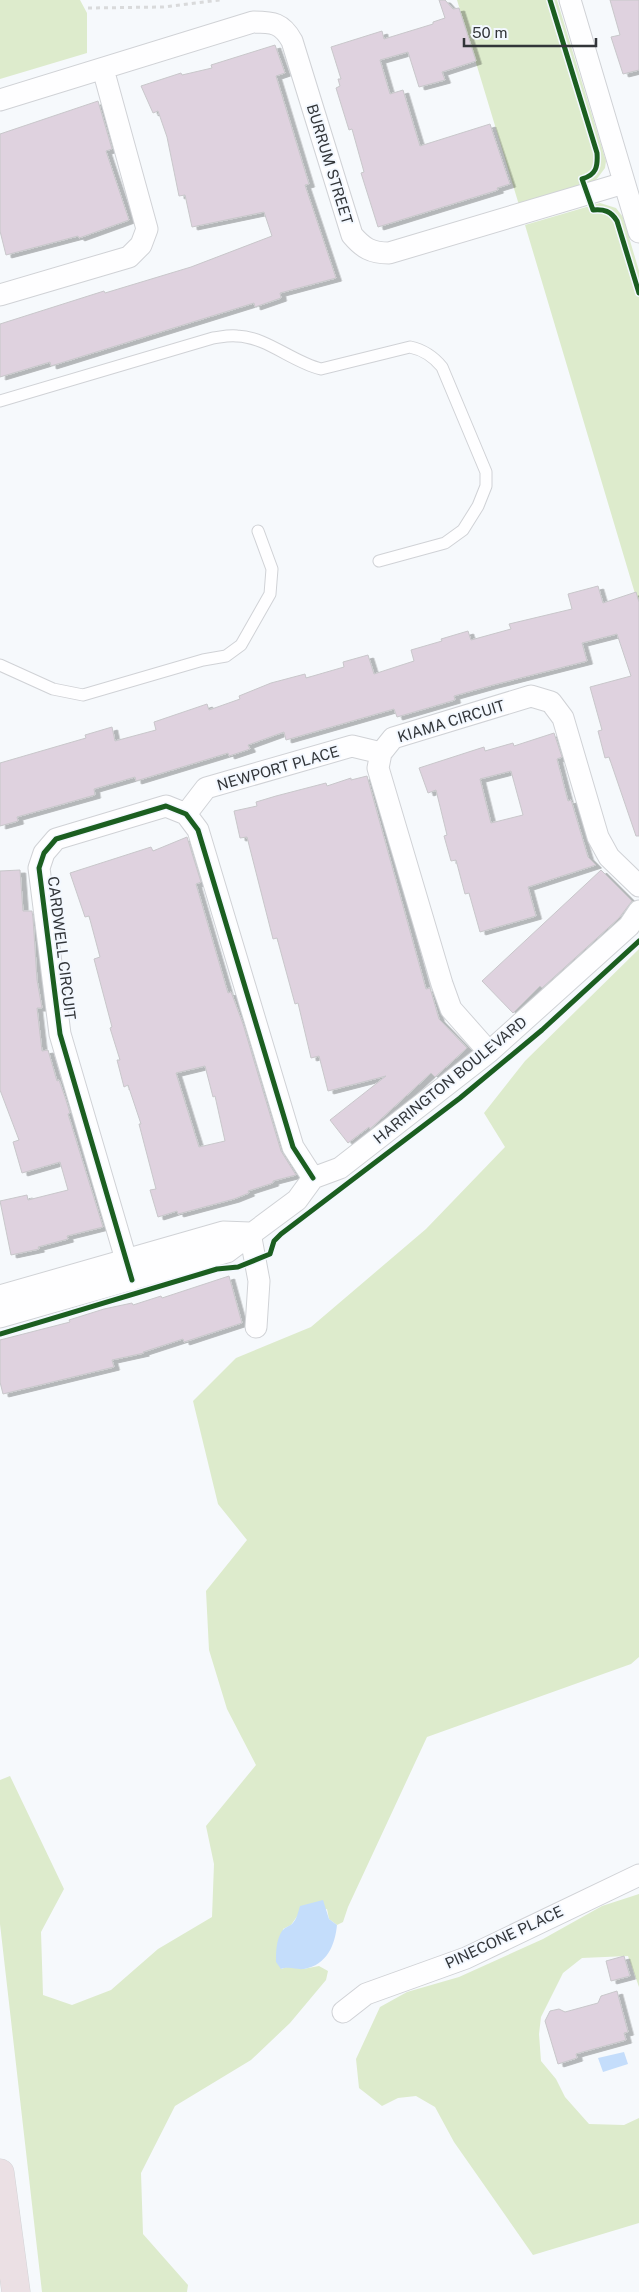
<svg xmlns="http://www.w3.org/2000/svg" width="639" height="2292" font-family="'Public Sans',sans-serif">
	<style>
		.green { fill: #ddebcc }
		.water { fill: #c4ddfb }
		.building { fill: #dfd2df; stroke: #c8c7ca; fill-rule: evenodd; filter: url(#shadow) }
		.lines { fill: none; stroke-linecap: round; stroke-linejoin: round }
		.lane-casing { stroke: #d0d2d6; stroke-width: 13 }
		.street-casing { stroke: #d0d2d6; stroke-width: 23 }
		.highway-casing { stroke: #d3d4d7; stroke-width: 29 }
		.path { stroke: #d9dadb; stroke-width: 3; stroke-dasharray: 4 4; stroke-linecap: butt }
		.lane { stroke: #fefeff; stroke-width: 11 }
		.street { stroke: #fefeff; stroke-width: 21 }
		.highway { stroke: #ebe0e4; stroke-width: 28 }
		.cycleway-casing { stroke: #f3f8ff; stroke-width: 8 }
		.cycleway { stroke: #1b5e20; stroke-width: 5 }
		.labels { text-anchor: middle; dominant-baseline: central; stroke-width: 4; stroke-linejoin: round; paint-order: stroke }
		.street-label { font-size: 15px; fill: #323539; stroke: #f3f8ff }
	</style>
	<defs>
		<filter id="shadow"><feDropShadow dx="5.5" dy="3" stdDeviation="0" flood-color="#0004"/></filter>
	</defs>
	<rect width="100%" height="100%" fill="#f6f9fc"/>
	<path class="green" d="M0,0H80L87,13V53L0,79Z
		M457,0H557L606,161L605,168L593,184L519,205Z
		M600,203L616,208L623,217L639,271V607L525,225Z
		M639,949V1657L631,1664L427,1737L348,1907L343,1922L337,1925L329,1919L327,1909L298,1915L291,1925L283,1929L281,1969L290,1966L303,1969L319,1966L328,1971L326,1980L290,2023L251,2060L175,2106L141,2173L143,2234L188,2285L187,2292H42L0,1924V1780L10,1776L64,1889L41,1932L43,1995L72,2005L111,1990L158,1949L212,1917L214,1864L206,1826L256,1765L227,1709L209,1650L206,1591L247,1540L218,1504L193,1401L236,1358L311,1327L426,1229L505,1147L484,1113L525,1061Z
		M639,1894V1987L628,1956L582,1958L563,1973L541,2017L539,2034L541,2061L556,2079L565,2097L589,2124L624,2125L639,2118V2223L533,2255L454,2142L435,2107L416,2096L398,2098L382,2106L359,2088L356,2059L380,2007L407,1992L459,1977L543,1939L602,1906Z"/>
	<path class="water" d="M323,1900L329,1919L337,1925C335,1945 327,1965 304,1969C296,1970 290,1966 281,1969L276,1962C276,1952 276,1940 282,1931C285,1927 288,1927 292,1924C297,1919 298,1912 300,1906Z
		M624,2052L628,2064L603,2072L598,2058Z"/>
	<path class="building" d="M439,0H445L453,9L459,8L476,61L442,72L445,80L419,87L408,52L380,60L390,94L403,90L420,146L490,124L510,184L497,188L498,190L378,227L361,173L364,172L352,129L349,130L336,88L340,86L338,79H341L331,47L382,31L384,39L433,24V22L445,18Z
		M610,0H639V70L623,74L611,37L620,35Z
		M275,45L285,73L276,76L309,184L305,185L336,278L280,293L281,298L255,307L254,303L51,366L50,362L0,377V324L104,291L105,293L191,267L272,236L264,212L192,227L185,195L179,196L167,137L158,111L153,113L141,86L181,73L182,75L212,68L211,65Z
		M98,101L112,149L106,151L129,220L79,238L78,236L6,255L0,231V134Z
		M598,586L603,603L636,592L639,602V836H636L609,757L605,758L598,731L602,730L590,687L631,676L617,634L582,643L587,661L493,685L454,696L455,700L397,717L394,709L286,740L284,732L248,745L250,749L229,756L228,753L136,781L135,777L94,789L95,795L17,817L18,821L0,826V763L86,738L85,735L112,727L115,741L156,730L154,722L207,704L209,710L240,699L239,696L271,683L305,674L306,678L344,667L343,662L368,655L374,674L414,661L411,650L442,641L441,639L468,631L471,640L511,629L509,624L572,609L568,594Z
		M554,733L562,757L557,759L568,801L571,800L588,857L596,865L528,887L536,916L480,932L469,893L465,894L456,860L451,861L444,836L447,835L436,790L428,793L419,768L484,747L485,751L513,743L514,746ZM511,771L523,815L491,823L480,779Z
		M367,776L426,989L430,988L439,1019L467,1048L435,1077L431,1073L370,1129L369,1127L348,1143L330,1120L386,1076L328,1091L319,1056L311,1058L298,1003L295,1004L277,938L273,939L247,837L240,838L234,811L257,806L256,802L276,796L326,783L327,786L351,778V780Z
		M187,837L201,882L196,884L228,993L231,992L243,1024L281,1151L296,1175L273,1181V1183L248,1191L249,1193L234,1199L178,1214L177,1211L158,1217L150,1190L156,1189L139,1124H141L128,1085L124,1087L117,1060H120L110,1028L112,1027L94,959L100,957L89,916L85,917L70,873L151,847L153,851ZM205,1066L213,1097L215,1096L225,1141L199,1147L176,1073Z
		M20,870L23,911H32L33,918L37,980L42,1008H37L42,1051L48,1050L57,1081L59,1080L65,1097L70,1113L68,1114L103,1227L67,1236L68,1239L38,1247L39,1249L11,1255L0,1201L27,1195L28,1200L68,1190L60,1162L22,1173L13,1142L19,1140L0,1090V871Z
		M601,870L632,901L619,918L542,988L540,986L513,1013L482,981Z
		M229,1276L242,1323L184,1342L183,1339L143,1352L144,1353L112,1360L114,1367L3,1394L0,1382V1340L70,1322L69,1320L104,1309L132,1303L133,1305L161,1296L162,1298Z
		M624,1956L630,1976L611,1981L606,1961Z
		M617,1991L628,2032L624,2033L626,2040L579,2053L576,2054L577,2058L558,2064L545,2021L550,2011L559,2009L565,2012L598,2003L601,1996Z"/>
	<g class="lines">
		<g class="lane-casing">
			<path id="lane" d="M0,401L213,338C221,337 229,335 237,336C267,337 292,362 321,369L410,347C424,350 433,356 442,367L486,472V486L478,506L463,530L445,543L379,561
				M0,665L53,689L83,695L203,660L226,656L241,645L270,594L272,569L258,531"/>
		</g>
		<g class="street-casing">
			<path id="street" d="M570,0L639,232
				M0,100L253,22C273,22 282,23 292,41L352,235C363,248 371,253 389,253L624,183
				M0,295L129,257L141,245L147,229L103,69
				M186,814L206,788L352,746L381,753
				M489,1052L451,1009L442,984L378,768L381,753L393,738L531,696L551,702L563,718L598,837L609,857L639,886
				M250,1233L259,1281L256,1327
				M132,1280L60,1034L39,868L44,853L56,839L166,806L186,814L198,830L293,1147L313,1178
				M0,1296L223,1232L250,1233
				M0,1317L227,1252L297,1200L313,1178L340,1168L489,1052L629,926L639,911
				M343,2012L366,1994L466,1958L639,1875"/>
		</g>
		<g class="highway-casing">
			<path id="highway" d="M0,2173L16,2292"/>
		</g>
		<path class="path" d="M88,8L163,7L220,0"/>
		<use href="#lane" class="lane"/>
		<use href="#street" class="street"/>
		<use href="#highway" class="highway"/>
		<g class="cycleway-casing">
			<path id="cycleway" d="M550,0L597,153C598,167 596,175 582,179L593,210C604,209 611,211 617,221L639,293
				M132,1280L60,1034L39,868L44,853L56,839L166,806L186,814L198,830L293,1147L313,1178
				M0,1334L217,1269L238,1267L270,1254L274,1241L281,1234L460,1098L542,1030L639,941"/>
		</g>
		<use href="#cycleway" class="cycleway"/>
	</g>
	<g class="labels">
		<g class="street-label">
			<text transform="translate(330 164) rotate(73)">BURRUM STREET</text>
			<text transform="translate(451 721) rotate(-17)">KIAMA CIRCUIT</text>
			<text transform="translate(278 768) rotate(-16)">NEWPORT PLACE</text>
			<text transform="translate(62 948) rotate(83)">CARDWELL CIRCUIT</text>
			<text transform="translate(450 1080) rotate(-39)">HARRINGTON BOULEVARD</text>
			<text transform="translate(504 1937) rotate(-25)">PINECONE PLACE</text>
		</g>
	</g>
	<path d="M464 38v8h132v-8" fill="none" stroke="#323539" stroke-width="2.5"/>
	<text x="472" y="38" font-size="15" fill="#323539" stroke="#f3f8ff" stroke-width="4" paint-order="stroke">50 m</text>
</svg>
